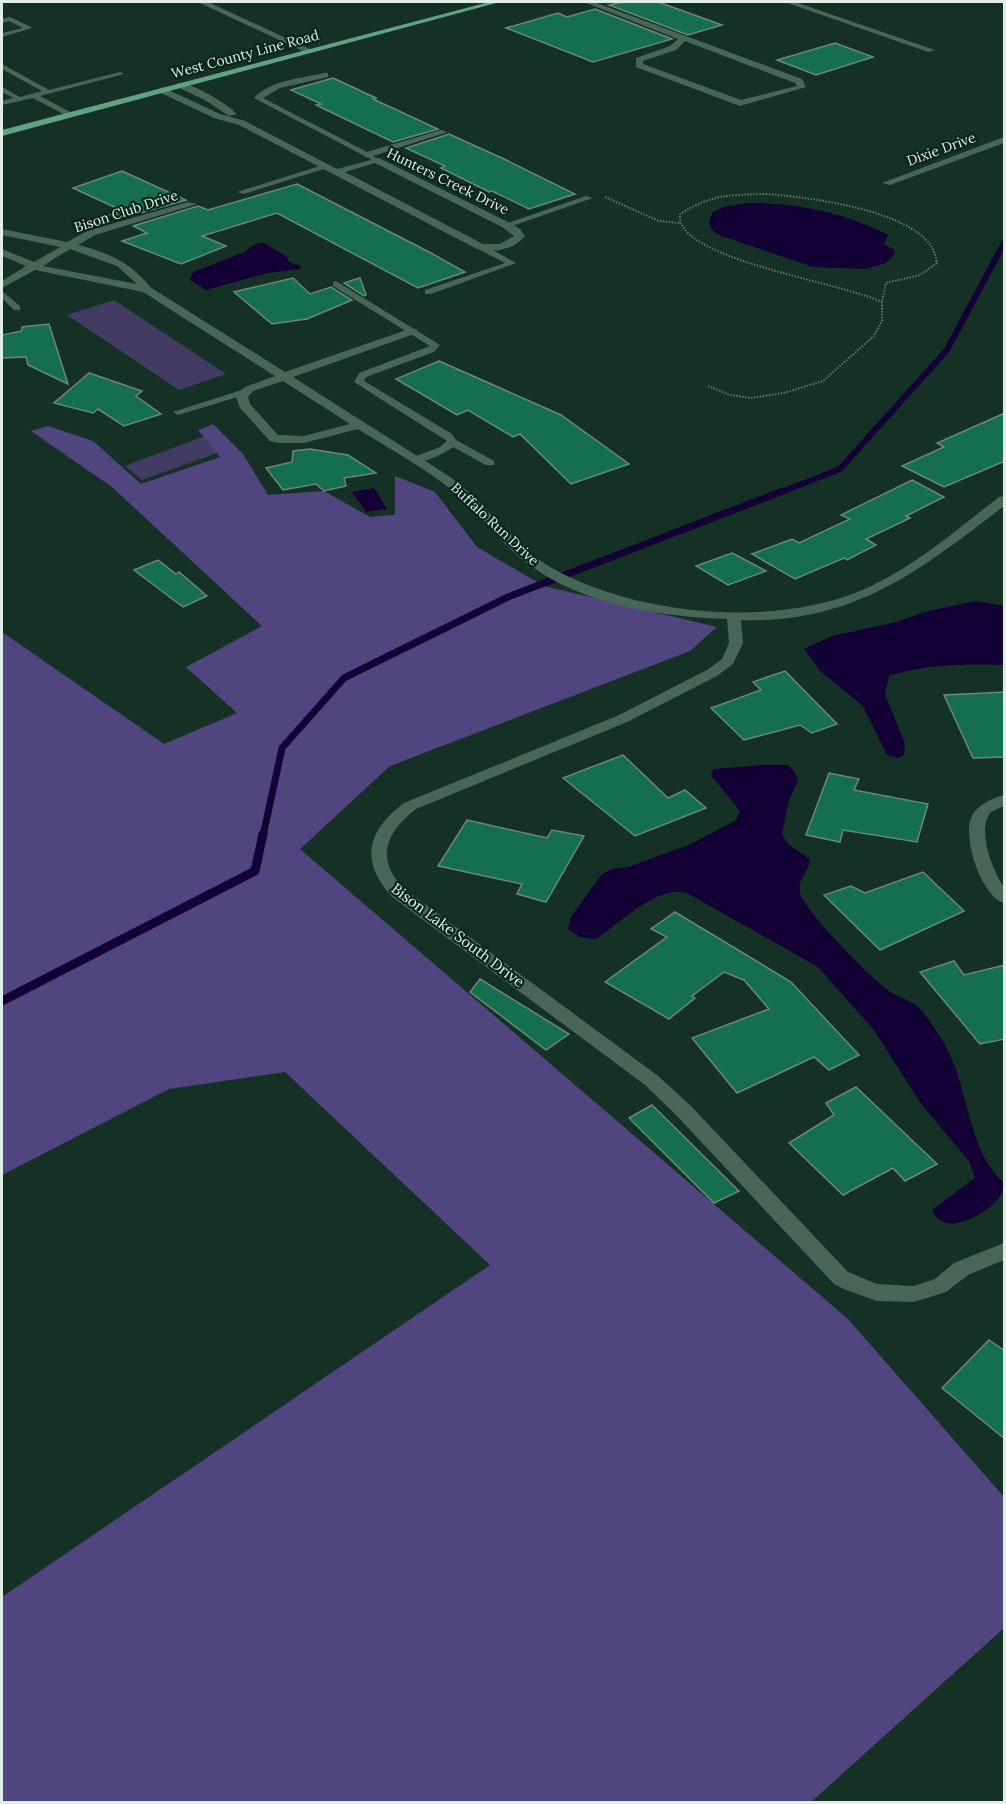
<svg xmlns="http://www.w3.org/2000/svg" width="1006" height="1804" font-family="Lora,serif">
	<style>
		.green { fill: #423c62 }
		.forest { fill: #514580 }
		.water { fill: #130034 }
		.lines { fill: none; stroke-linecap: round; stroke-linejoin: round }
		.stream-far2 { stroke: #130034; stroke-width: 6 }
		.stream-far1 { stroke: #130034; stroke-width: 7 }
		.stream { stroke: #130034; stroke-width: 9 }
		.building { fill: #156f4f; stroke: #6b887a; stroke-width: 1.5 }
		.path { stroke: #5f766b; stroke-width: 2; stroke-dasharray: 1.5 1.5; stroke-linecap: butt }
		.service { fill: #486658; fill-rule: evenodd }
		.minor { fill: #486658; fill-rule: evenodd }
		.primary { fill: #61a285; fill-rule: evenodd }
		.labels { text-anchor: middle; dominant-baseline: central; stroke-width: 4.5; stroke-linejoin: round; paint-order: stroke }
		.far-street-label { font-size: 14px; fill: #dfefe6; stroke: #0a261b }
		.street-label { font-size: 15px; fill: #dfefe6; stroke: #0a261b }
	</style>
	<rect width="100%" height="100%" fill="#153024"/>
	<path class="green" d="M114,300L226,374L179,390L67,315Z
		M205,436L223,451L142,480L125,466Z"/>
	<path class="forest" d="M213,424L243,454L268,495L324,491L370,517L395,515V476L435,492L477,547L544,586L717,627L690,651L390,766L300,849L848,1319L1004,1497V1628L811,1802H2V1597L490,1265L285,1072L169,1089L2,1175V632L164,744L237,713L186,667L262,626L112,487L31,431L48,426L93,441L141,484L220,457L198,430Z"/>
	<path class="water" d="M747,203C797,203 843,212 888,235L884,244L894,250L895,254L886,263L865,269L813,267L719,235L712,230L709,222L713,212L724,207Z
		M260,243H264L287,257L289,262L301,266L300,269L268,273L206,290L190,280L193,272L245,252L250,247Z
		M374,488L387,509L366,512L352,492Z
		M976,601L1004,606V665C966,664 926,664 889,676L885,694L905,744L904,755L898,758L887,755L863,706L820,671L804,649L832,636L897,622L928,611Z
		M764,765H788L794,771L798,780L789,800L782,834L789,845L810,859C810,872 797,877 800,893C804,911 872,979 889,991C897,997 909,999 917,1006C926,1014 940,1036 946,1047C966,1084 967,1131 990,1167C994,1173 1000,1179 1004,1184C1005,1203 963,1228 946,1223C939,1221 935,1216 932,1210L975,1178L969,1161L922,1105L874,1030L818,967L687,893C658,884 620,923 596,939L580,937L568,929L571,917L602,874L612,869L628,867L689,845L736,820L740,811L711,775L714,769Z"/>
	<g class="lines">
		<path class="stream-far2" d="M779,493L840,469L947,350L1004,243"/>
		<path class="stream-far1" d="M263,836L282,748L344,678L508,597L783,491"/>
		<path class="stream" d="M2,1001L255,871L263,834"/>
	</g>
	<path class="building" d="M623,2H658L722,25L688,35L609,5Z
		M595,9L672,39L593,62L506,28L558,13L567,17Z
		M835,43L873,57L816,75L777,60Z
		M333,78L376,98L373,99L438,129L393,142L316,105L321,104L291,90Z
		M449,134L504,159L575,194L529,209L492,191L489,192L441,168L445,166L406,148Z
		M122,171L186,200L119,219L110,215L123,211L73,188Z
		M297,184L429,252L465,272L418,288L277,213L202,236L226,246L181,264L122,241L147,233L133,226L198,206L208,210Z
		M293,278L310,294L331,287L352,300L307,319L272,324L234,292Z
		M360,278L366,295L364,296L344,283Z
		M49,324L68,384L28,365L26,357L2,358V335L22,331V327Z
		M439,361L561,415L629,464L571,484L520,434L513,437L468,410L457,415L396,379Z
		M89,373L142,391L136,396L161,414L124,426L98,409L93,413L54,403Z
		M1005,413V461L944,487L902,466L944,447L937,443Z
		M310,449L348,455L376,473L344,478L346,486L324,491L316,484L283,490L266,468L292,462L293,451Z
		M912,480L944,497L906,516L910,518L866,539L876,545L847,560L844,558L795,579L752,554L792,539L799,543L850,519L841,515Z
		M732,553L766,571L728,585L696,566Z
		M158,560L176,574L179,572L207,596L183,607L134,570Z
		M785,671L837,724L812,733L800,725L744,740L711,708L761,690L753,682Z
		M1005,692V757L973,758L944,695Z
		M623,755L668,798L685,790L706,808L635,836L563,778Z
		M829,773L859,779L854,790L928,804L917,842L843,830L840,842L806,835Z
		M467,820L547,838L552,830L584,836L546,902L517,894L522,884L438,866Z
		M923,872L964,911L880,950L824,895L851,886L865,893Z
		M675,912L791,982L859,1055L829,1070L814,1057L737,1093L692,1038L769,1009L744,980L724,972L692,996L695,998L669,1019L605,982L667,937L651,929Z
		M954,961L964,975L1005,965V1039L980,1044L920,972Z
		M480,979L569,1034L546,1050L470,992Z
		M856,1087L937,1164L905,1181L893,1168L843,1195L789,1143L834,1115L826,1103Z
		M652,1105L739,1191L714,1203L629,1118Z
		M989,1340L1005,1351V1439L942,1388Z"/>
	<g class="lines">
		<path class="path" d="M766,194C807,197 906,209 931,246C934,251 936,257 937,263L920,275L886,283L882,302C840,283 706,263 683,227C680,223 680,219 680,214C712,194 730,195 766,194Z
			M605,197L659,221L680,223
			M708,386L730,395L751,398L784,393L823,381L874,336L882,321V302"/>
		<path class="service" d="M10,17L31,27L32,28L2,37V33L23,28L9,21L2,23V19Z
			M2,64L49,90L120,72L124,74L40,96L72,113V117H69L33,98L2,105V101L13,98L2,92V87L20,97L42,91L2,69Z
			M325,73H328V77L280,88L263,98L367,152L441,130L448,132L373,156L380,160L376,162L254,98C270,80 303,78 325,73Z
			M323,165L330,167L244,194L237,192Z
			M586,196L593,198L509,227L502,225Z
			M478,245H484L516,263L431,294H425V290L505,263L478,249Z
			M336,281L440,345L434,352L366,377L364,381L452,434L456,440L494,461V465H486L453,447C444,454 423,464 411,462V458L440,447L447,441L354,382L359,373L430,346L333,286V282Z
			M2,291L20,306V310H14L2,298Z
			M248,388L253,391L251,393L178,415L173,412Z"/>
		<path class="minor" d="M198,2H208L314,51L307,53Z
			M584,2H594L802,79L806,87L740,106L636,67V58L670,46L678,39ZM685,41L795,83L797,86L741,100L643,64V61L676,50Z
			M785,2H795L935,50L928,52Z
			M177,83C192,82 226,103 237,114L229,116L205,100L177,87Z
			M162,87L220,114L245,121L337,169L379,158L510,223L520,229L525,236C513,250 495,253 477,249L239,125L214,118L159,92L158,90ZM375,163L502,227L514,236L500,244H483L345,172Z
			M1004,137V143L890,185L882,183Z
			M188,202L197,204L95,235L78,245C107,252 132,263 150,287L285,372L409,329H417V333L293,377C329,400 365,423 400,445C418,457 437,467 454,480C489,506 513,546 552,568C636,615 770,628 860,591C912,569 955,531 999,497L1004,496V506C921,570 853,624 741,620L743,643L733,664L717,676L627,722L416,809C386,832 375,858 403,888L657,1075L691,1106L848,1272L877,1284L914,1286L935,1279L954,1263L1004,1243V1260L968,1275L946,1292L914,1302L877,1301L846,1290L834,1284L677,1116L645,1085L391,896C359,860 368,830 404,803L617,716L707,670L722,659L729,643L727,619C661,617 583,605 528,564C501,544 482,516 457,494C427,469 391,450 358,429L304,443H278L270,441L240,408L236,397L245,387L275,376L143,292L35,270L2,288V281L26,266L2,256V249L34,262L60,247L2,235V229L67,242L87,231ZM70,249L117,266L137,284L43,266ZM283,381L350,424L304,436L278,435L250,404L248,397L253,391Z
			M1004,795V806L991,812C976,829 993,872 1004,887V903C981,897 960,833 973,814C979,804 993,798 1004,795Z"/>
		<path class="primary" d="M489,2H500L2,136V130Z"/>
	</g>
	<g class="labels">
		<g class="far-street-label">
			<text transform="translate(245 54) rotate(-15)">West County Line Road</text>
			<text transform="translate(941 149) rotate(-20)">Dixie Drive</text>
			<text transform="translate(448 181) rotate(26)">Hunters Creek Drive</text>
			<text transform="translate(126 211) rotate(-18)">Bison Club Drive</text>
			<text transform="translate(495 524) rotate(43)">Buffalo Run Drive</text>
		</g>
		<g class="street-label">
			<text transform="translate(458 935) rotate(37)">Bison Lake South Drive</text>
		</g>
	</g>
	<rect width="1006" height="1804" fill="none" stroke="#dfefe6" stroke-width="6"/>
</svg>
